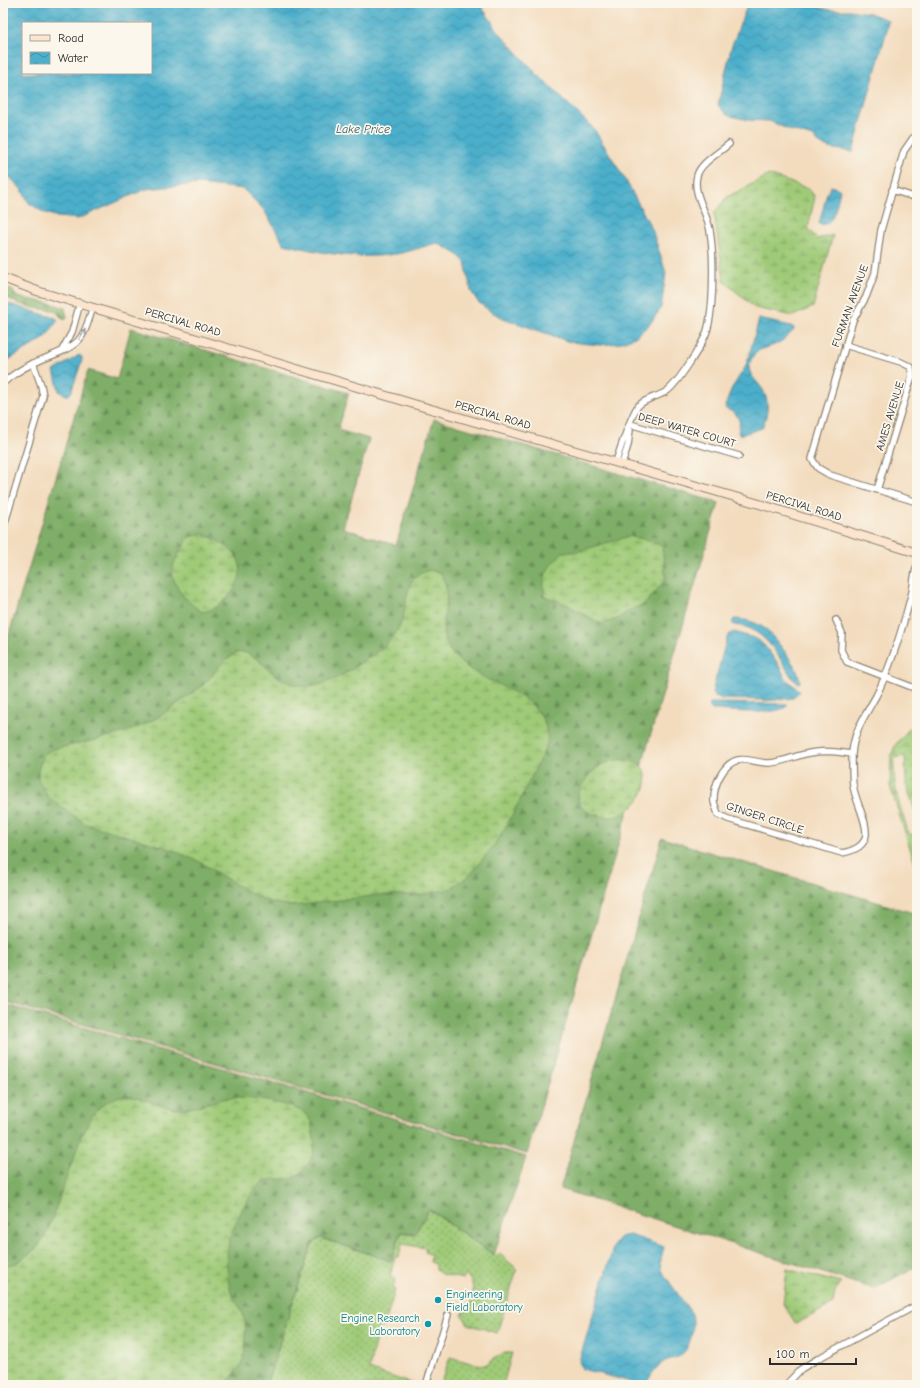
<svg xmlns="http://www.w3.org/2000/svg" width="920" height="1388" font-family="'Comic Neue',sans-serif">
	<style>
		.grass { fill: url(#grass-dots); stroke: #657a51 }
		.forest { fill: url(#forest-firs); stroke: #556c4a }
		.wetland { fill: url(#wetland-marsh); stroke: #657a51 }
		.water { fill: url(#water-waves); stroke: #3c6d7b; fill-rule: evenodd }
		.lines { fill: none; stroke-linecap: round; stroke-linejoin: round }
		.street-casing { stroke: #8f8474; stroke-width: 8 }
		.secondary-casing { stroke: #8f8474; stroke-width: 10 }
		.street { stroke: #fff; stroke-width: 5.5 }
		.secondary { stroke: #fce5cf; stroke-width: 8 }
		.oneway { stroke: #a0a0a0 }
		.culture-dot { fill: #0f9aa8; stroke: #fbf7ec; stroke-width: 1.5 }
		.labels { text-anchor: middle; dominant-baseline: central; stroke-width: 3.5; stroke-linejoin: round; paint-order: stroke }
		.street-label { font-size: 11px; fill: #2b2b2b; stroke: #fbf7ec }
		.culture-label { font-size: 11px; fill: #0d838f; stroke: #fbf7ec; text-anchor: start }
		.water-label { font-size: 12px; font-style: italic; fill: #375963; stroke: #fbf7ec }
	</style>
	<defs>
		<pattern id="grass-dots" width="8" height="8" patternUnits="userSpaceOnUse"><rect width="8" height="8" fill="#9fca77"/><path d="M2 2h.1M6 6h.1" fill="none" stroke="#82a462" stroke-width="1.8" stroke-linecap="round"/></pattern>
		<pattern id="forest-firs" width="22" height="20" patternUnits="userSpaceOnUse"><rect width="22" height="20" fill="#7fae68"/><path d="M5 1l3.5 6h-7zM16 11l3.5 6h-7z" fill="#688e56"/></pattern>
		<pattern id="wetland-marsh" width="20" height="14" patternUnits="userSpaceOnUse"><rect width="20" height="14" fill="#9fca77"/><path d="M1 5h8M5 5V1M11 12h8M15 12V8" fill="none" stroke="#82a462"/></pattern>
		<pattern id="water-waves" width="16" height="10" patternUnits="userSpaceOnUse"><rect width="16" height="10" fill="#4cafcb"/><path d="M0 5q4-4 8 0t8 0" fill="none" stroke="#3f8fa5"/></pattern>
	</defs>
	<rect width="100%" height="100%" fill="#fbf7ec"/>
	<filter id="ink" filterUnits="userSpaceOnUse"><feTurbulence type="fractalNoise" baseFrequency=".025" numOctaves="2"/><feDisplacementMap in="SourceGraphic" scale="8" xChannelSelector="R" yChannelSelector="G"/><feConvolveMatrix kernelMatrix="1 2 1 2 8 2 1 2 1" color-interpolation-filters="sRGB"/></filter>
	<filter id="wash" filterUnits="userSpaceOnUse"><feTurbulence type="fractalNoise" baseFrequency=".012" numOctaves="4" result="noise"/><feDisplacementMap in="SourceGraphic" scale="16" xChannelSelector="R" yChannelSelector="G"/><feGaussianBlur stdDeviation="0.9" result="paint"/><feColorMatrix in="noise" values="0 0 0 0 0 0 0 0 0 0 0 0 0 0 0 0 0 1.4 0 .05"/><feComposite in="paint" operator="in"/></filter>
	<g filter="url(#wash)">
		<rect width="100%" height="100%" fill="#f3dcbe"/>
		<path class="grass" d="M428,1209L494,1255L500,1254L517,1269L497,1333L468,1324L462,1315L465,1310L469,1309C473,1299 475,1288 470,1279L466,1276L463,1279L441,1274L436,1270V1264L430,1262L431,1255L425,1252L426,1248L402,1244L399,1257H395L390,1276L396,1278L393,1289L395,1290L384,1327L378,1328L369,1369L416,1385H266L312,1244L321,1238L391,1261L401,1232L415,1234Z
			M503,1353H512L503,1385H440L450,1357C458,1359 480,1367 488,1364C492,1361 497,1356 503,1353Z"/>
		<path class="forest" d="M3,286L12,290L17,297L54,304L65,308L67,317L64,320L54,310C35,309 19,306 3,295Z
			M131,328L349,393L338,430L369,439L343,528L396,545L434,419L719,503L527,1154L3,1001V654L88,370L117,379Z
			M662,838L917,914V1266L874,1289L560,1189Z
			M3,1004L526,1157L494,1255L429,1209L415,1234L401,1232L391,1261L321,1238L312,1244L266,1385H3Z"/>
		<path class="wetland" d="M769,175L809,189L815,197L808,228L817,239L833,235L813,307L793,316L755,308L724,281L714,213L727,197Z
			M202,534C229,544 254,561 232,592C225,602 215,610 202,612C188,602 170,587 173,567C175,558 184,546 189,537Z
			M630,536L648,540L662,546L666,579L645,604L630,610L617,619L602,624L566,604L544,596C542,574 548,567 563,552H576Z
			M431,570L440,572C460,604 425,627 458,660C488,689 552,692 547,745L512,816L495,844L470,875L450,889L418,895H379L293,906L269,902L245,890L200,862L168,848L86,824L48,797L38,779V770L44,754L53,749C89,741 128,736 160,716C174,706 191,695 204,684C215,674 223,658 237,653C254,648 269,674 283,680C288,683 300,686 306,687C326,687 351,670 366,659C381,650 395,639 401,623C410,602 401,576 431,570Z
			M910,728L917,730V817L906,784L905,756L894,758C893,788 899,807 910,835L917,833V870L890,786L891,755L896,744Z
			M623,759C626,760 631,761 635,762C663,776 634,818 609,817C604,817 599,815 594,814C566,806 581,780 597,768C604,762 614,761 623,759Z
			M124,1095C143,1096 160,1109 179,1109C196,1109 212,1100 229,1098C246,1097 301,1103 309,1118C311,1122 312,1128 313,1133C316,1146 314,1159 304,1169C289,1186 282,1175 266,1181C250,1187 230,1231 228,1247C226,1262 227,1278 231,1292C234,1300 240,1306 243,1314C247,1326 247,1353 241,1364C237,1372 230,1379 224,1385H3V1266L17,1263L38,1247L48,1230L82,1134L84,1133C90,1113 104,1100 124,1095Z
			M787,1269L841,1283L835,1291L833,1304L796,1324L783,1304Z"/>
		<path class="water" d="M3,3H479L499,32L536,73L594,129L625,179L652,229L666,273L661,308L650,324L635,337L619,343L600,345L570,342L503,318L490,311L478,302L471,291L465,262L457,254L437,243C424,246 410,252 396,254C358,260 321,253 284,244L264,210L243,189L198,184L146,189L78,219L57,217L43,212L29,203L22,190L3,170ZM23,23H151V73H23Z
			M748,3H803L830,10H850L870,13L888,20L886,33L853,152L829,148L821,145L813,137L789,130L770,121L748,120L727,115L718,105L731,48Z
			M831,186L839,189L840,191C837,202 834,228 819,224L827,193Z
			M3,299L9,304L56,318L58,320L45,338L3,363Z
			M759,319L791,326L794,328V330C789,335 781,343 774,345C767,349 761,347 755,354C740,373 758,379 764,392C770,405 767,416 762,428L740,435L738,433C741,420 740,414 726,409L725,406L732,388L746,366Z
			M79,355L82,357V360L71,393L68,396L59,391L54,371Z
			M734,619C743,619 757,622 764,628C774,636 801,670 800,682L798,683L793,679C777,655 766,628 734,625L732,623Z
			M734,632L757,639L763,644L777,662L786,679L800,691L793,698L764,701L762,700L722,699L713,695L712,692L726,641L728,635Z
			M710,703L787,704L788,705C779,717 727,710 712,710L709,706Z
			M630,1235L664,1247L660,1262L661,1270L692,1314C695,1325 691,1348 681,1355C675,1359 666,1359 661,1364C654,1369 650,1377 646,1384L642,1385L582,1369L579,1361L614,1245L620,1237Z"/>
	</g>
	<g filter="url(#ink)">
		<g class="lines">
			<g class="street-casing">
				<path id="street" d="M917,136L913,138L904,151L881,230L875,273L866,297L853,320L812,459L818,468L830,475L917,502
					M892,190L917,198
					M845,345L901,362L911,367L912,376L877,490
					M62,350L72,332L80,303
					M3,383C12,375 23,368 34,363C48,356 67,352 78,341C86,333 89,318 93,307
					M630,424L739,456
					M616,462C619,452 632,413 638,406C646,398 658,397 667,391C678,383 703,344 707,331C714,308 714,255 710,231C708,213 692,194 697,176C700,163 719,153 729,144
					M622,464L628,445L630,430
					M3,529L43,396L41,385L33,363
					M836,620L842,633L841,650L847,662L917,689
					M852,754C838,752 824,750 810,753C796,755 782,763 768,763C758,763 749,758 738,760C722,764 713,787 714,802C715,806 717,810 718,814L728,819L842,853C886,845 857,813 853,785C852,776 852,765 852,755C853,732 865,716 876,696C890,669 903,626 911,596C914,586 913,576 917,566
					M426,1385L448,1315
					M786,1385L801,1369L819,1358L917,1305
					M915,1385L917,1384"/>
			</g>
			<g class="secondary-casing">
				<path id="secondary" d="M3,278L37,291L417,405L756,503L917,553"/>
			</g>
			<use href="#street" class="street"/>
			<use href="#secondary" class="secondary"/>
		</g>
		<defs><path id="oneway-shaft" d="M-6 0H5M1.5-3L5.5 0L1.5 3" fill="none" stroke-width="1.6" stroke-linecap="round" stroke-linejoin="round"/></defs>
		<use class="oneway" href="#oneway-shaft" transform="translate(82 334) rotate(-60)"/>
	</g>
	<g class="culture-dot">
		<circle cx="438" cy="1300" r="4"/>
		<circle cx="428" cy="1324" r="4"/>
	</g>
	<g class="labels">
		<g class="street-label">
			<text transform="translate(850 306) rotate(-70)">FURMAN AVENUE</text>
			<text transform="translate(183 322) rotate(16)">PERCIVAL ROAD</text>
			<text transform="translate(493 415) rotate(16)">PERCIVAL ROAD</text>
			<text transform="translate(890 416) rotate(-73)">AMES AVENUE</text>
			<text transform="translate(687 430) rotate(16)">DEEP WATER COURT</text>
			<text transform="translate(804 506) rotate(17)">PERCIVAL ROAD</text>
			<text transform="translate(765 818) rotate(18)">GINGER CIRCLE</text>
		</g>
		<g class="culture-label">
			<text x="446" y="1294">Engineering<tspan x="446" dy="13">Field Laboratory</tspan></text>
			<text x="420" y="1318" text-anchor="end">Engine Research<tspan x="420" dy="13">Laboratory</tspan></text>
		</g>
		<g class="water-label">
			<text x="363" y="129">Lake Price</text>
		</g>
	</g>
	<rect width="920" height="1388" fill="none" stroke="#fbf7ec" stroke-width="16"/>
	<rect x="22" y="22" width="130" height="52" fill="#fbf7ec" stroke="#a8a59f"/>
	<rect x="30" y="35" width="20" height="6" fill="#fce5cf" stroke="#a8a59f"/>
	<text x="58" y="42" font-size="12" fill="#2b2b2b">Road</text>
	<rect x="30" y="52" width="20" height="12" fill="url(#water-waves)" stroke="#a8a59f"/>
	<text x="58" y="62" font-size="12" fill="#2b2b2b">Water</text>
	<path d="M770 1358v6h86v-6" fill="none" stroke="#2b2b2b" stroke-width="2"/>
	<text x="776" y="1358" font-size="12" fill="#2b2b2b" stroke="#fbf7ec" stroke-width="3" paint-order="stroke">100 m</text>
</svg>
